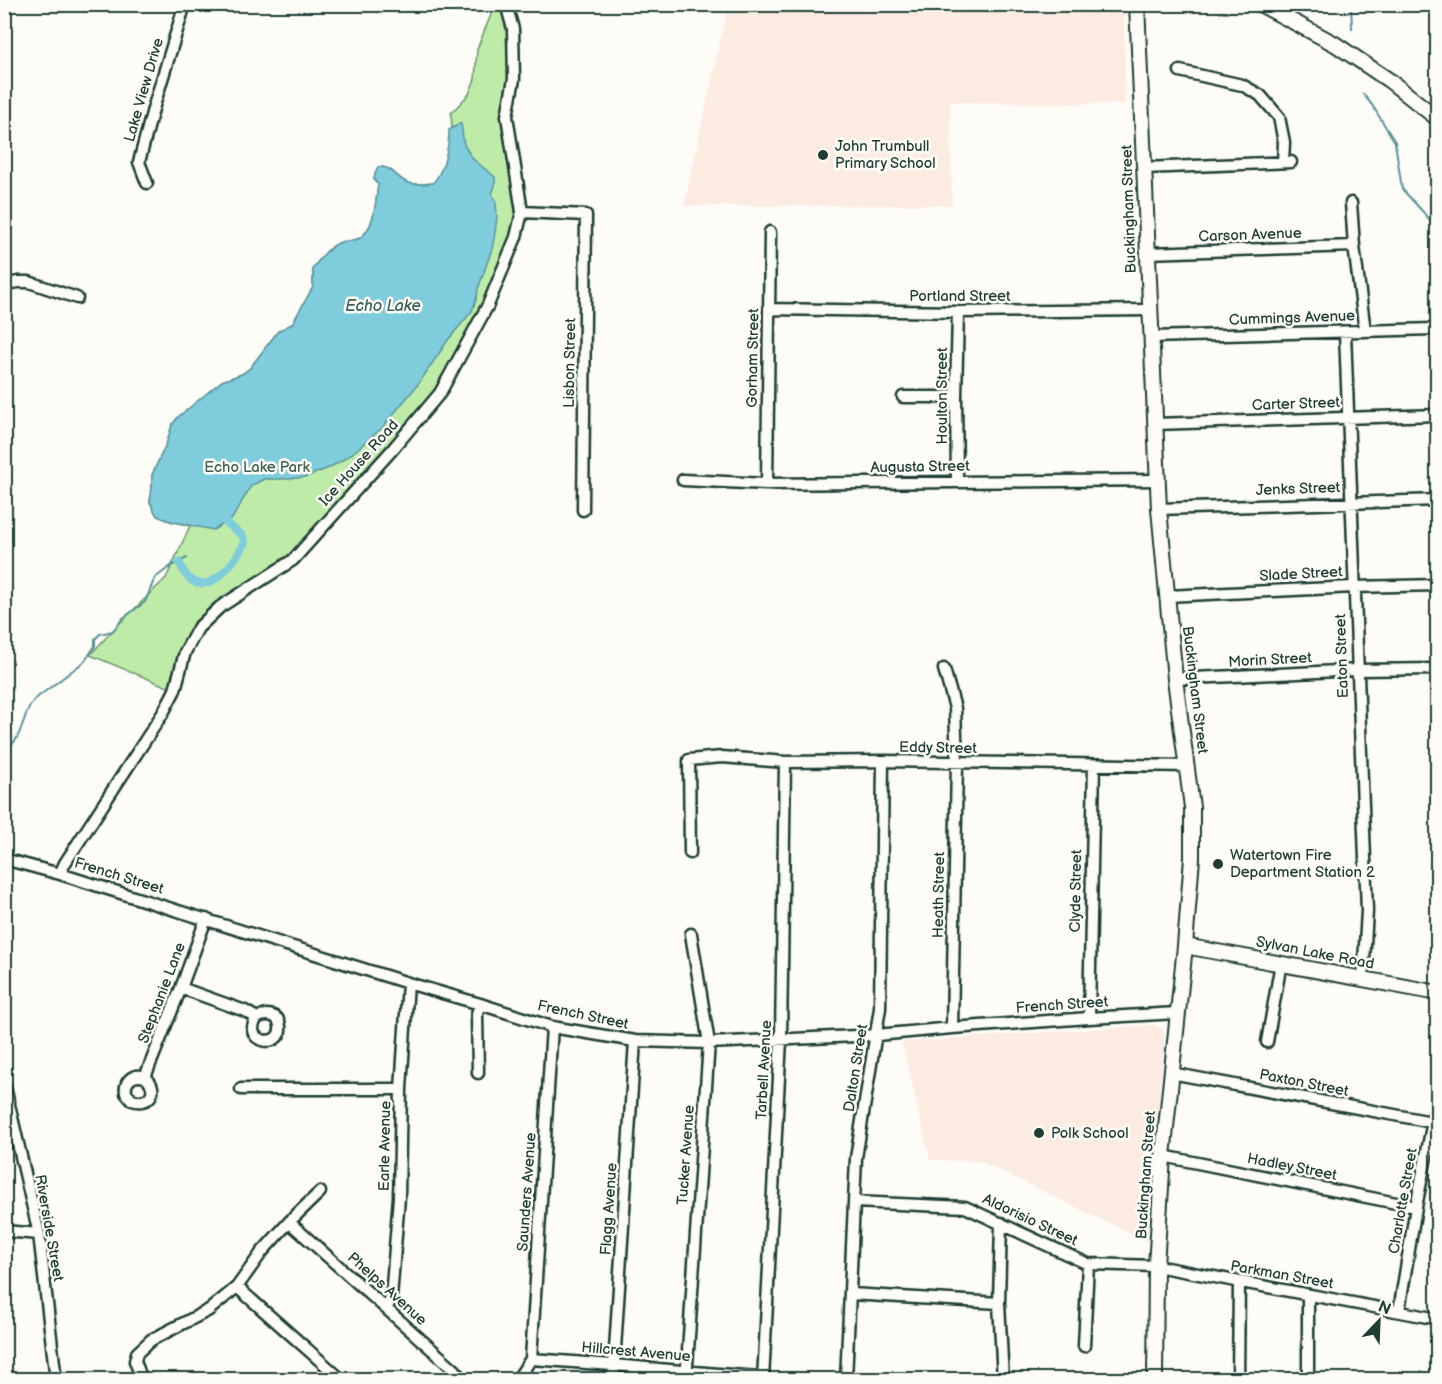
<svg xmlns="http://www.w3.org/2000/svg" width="1442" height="1384" font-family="'Balsamiq Sans',sans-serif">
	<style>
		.built { fill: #fcebe1 }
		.green { fill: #bfeba8; stroke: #6f946e; stroke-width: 1.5 }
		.water { fill: #7fccdd; stroke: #599399; stroke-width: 1.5 }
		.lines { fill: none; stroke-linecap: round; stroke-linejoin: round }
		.stream { stroke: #599399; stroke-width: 2 }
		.canal { stroke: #7fccdd; stroke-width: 8 }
		.minor-casing { stroke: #1f3d34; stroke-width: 15 }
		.major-casing { stroke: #1f3d34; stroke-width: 18 }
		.minor { stroke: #fdfcf7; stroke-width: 10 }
		.major { stroke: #fdfcf7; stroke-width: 14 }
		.poi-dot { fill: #1f3d34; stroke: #fdfcf7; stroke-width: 2 }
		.labels { text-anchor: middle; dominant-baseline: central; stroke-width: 5; stroke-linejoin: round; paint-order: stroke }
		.street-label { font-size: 15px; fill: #1f3d34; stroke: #fdfcf7 }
		.poi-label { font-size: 15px; fill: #1f3d34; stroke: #fdfcf7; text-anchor: start }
		.park-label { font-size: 15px; fill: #3f604b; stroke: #fdfcf7 }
		.water-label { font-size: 16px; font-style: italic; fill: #37615e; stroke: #fdfcf7 }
	</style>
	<rect width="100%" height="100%" fill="#fdfcf7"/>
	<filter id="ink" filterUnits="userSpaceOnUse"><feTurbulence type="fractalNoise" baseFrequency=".0167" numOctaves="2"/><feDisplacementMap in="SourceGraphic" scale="12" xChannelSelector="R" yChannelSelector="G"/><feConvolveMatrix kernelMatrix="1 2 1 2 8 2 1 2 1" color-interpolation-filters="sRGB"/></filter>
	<g filter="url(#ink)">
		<path class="built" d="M728,5H1124L1125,104L950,102L952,205L684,206Z
			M1153,1025L1160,1027L1163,1030L1164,1033V1047L1146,1228L1148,1242L980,1161L930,1160L902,1042Z"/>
		<path class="green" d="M495,5H506L513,29L507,116L522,212L516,237L440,393L293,560L198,628L175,690L90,655L114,629L166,578L190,526L170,521L157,516L150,502L152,487V475L167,442L172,425L178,417L195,404L211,390L222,381L242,374L250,368L278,331L292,324L313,287V268C321,258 329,246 341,242C347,241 355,241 360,238C375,228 376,200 378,184L374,180L375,174L378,167C394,166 395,178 408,183C417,185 425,184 433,183L439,176L457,140L452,128L451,113L469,94L475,79L477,49Z"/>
		<path class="water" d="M461,123L464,145L473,159L495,177V186L492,194L496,203L497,216L495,233L492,249L478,289L476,300L472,311L448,340L419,383L382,428L349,456L329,468L306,477L288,479H264L251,486L232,519L213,530L170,521L157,516L150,502L152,487V475L167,442L172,425L178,417L222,381L242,374L250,368L278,331L292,324L313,287V268C321,258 329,246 341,242C347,241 355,241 360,238C375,228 376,200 378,184L374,180L375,174L378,167C394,166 395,178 408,183C417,185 425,184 433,183C444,170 449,147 449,130Z"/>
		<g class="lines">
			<path class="stream" d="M1351,4L1352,29
				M1363,94L1372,105L1395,142L1402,189L1424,213L1438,232
				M4,750C25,740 20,715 35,699L85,661L95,646V639L100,634L113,631L123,618L145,602L155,578L171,566L187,558"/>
			<path class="canal" d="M179,562C181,566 183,571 186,575C207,602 236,560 245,542L242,535L226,523"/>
			<g class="minor-casing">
				<path id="minor" d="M1180,71L1242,85L1260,95L1279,117L1284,142L1283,162
					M1144,168L1291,162
					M147,183L139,162L153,109L185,4
					M1351,203L1354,246L1365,331
					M522,212L586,215L583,510
					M1148,253L1354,246
					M4,285L18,282H29L77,298
					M769,309L958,312L1150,310
					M1345,332L1367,911L1363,979
					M1151,337L1434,329
					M903,397H956
					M1155,424L1438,415
					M683,480L767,484L1158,480
					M957,481L956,397L958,312
					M767,484L770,232
					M1159,509L1438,500
					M1167,596L1354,587L1438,585
					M944,669L955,708L957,763L952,1028
					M1175,679L1357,670L1438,669
					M690,853L689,760L722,757L785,762L883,761L1187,766
					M4,859L60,874L408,983L480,1004L552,1027L635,1041L709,1043L877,1035L952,1028L1089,1018L1177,1013
					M60,874L65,863L163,713L175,690L185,652L198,628L220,607L293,560L392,450L440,393L488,305L516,237L522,212L507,116L514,79L513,29L506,4
					M181,988L245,1011L257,1018C240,1043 283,1050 280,1026C279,1014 266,1013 257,1018
					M1089,1018L1094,765
					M1267,1042L1281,963
					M478,1073L477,1014L480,1004
					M1171,1073L1432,1122
					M145,1077C133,1073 124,1081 126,1093L132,1100C150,1106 160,1089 145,1077L181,988L206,919
					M4,1083L39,1234L56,1380
					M241,1089H401
					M1163,1156L1416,1207
					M854,1202L965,1207L1088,1264L1156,1266L1438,1319
					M289,1222L455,1370L464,1380
					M1001,1223L999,1303L1003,1380
					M4,1231L39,1234
					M237,1287L342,1380
					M851,1294L999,1303
					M1308,1295V1380
					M387,1308L391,1298L399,1197L401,1089L408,983
					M1399,1311L1416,1207L1438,1096
					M1084,1346L1088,1264
					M531,1359L552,1027
					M142,1380L135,1361L137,1353L151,1340L209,1310L237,1287L262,1252L289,1222L320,1192
					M517,1380L531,1359C609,1364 686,1372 763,1377
					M613,1380L635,1041
					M686,1380L709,1043L691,934
					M763,1380L781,1039L785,762
					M846,1380L856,1158L880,1008L883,761
					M1238,1380L1239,1282"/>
			</g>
			<g class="major-casing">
				<path id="major" d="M1137,4L1159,509L1175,679L1192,807V858L1185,946L1163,1156L1156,1266L1155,1380
					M1260,4L1335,44L1390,81L1438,119
					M1185,946L1438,993"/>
			</g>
			<use href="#minor" class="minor"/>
			<use href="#major" class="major"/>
		</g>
	</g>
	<g class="poi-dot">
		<circle cx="823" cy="155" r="6"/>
		<circle cx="1218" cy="864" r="6"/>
		<circle cx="1039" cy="1133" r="6"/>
	</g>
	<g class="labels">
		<g class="street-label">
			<text transform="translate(144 90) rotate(-74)">Lake View Drive</text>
			<text transform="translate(1129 209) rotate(-92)">Buckingham Street</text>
			<text transform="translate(1250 235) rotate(-2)">Carson Avenue</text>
			<text x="960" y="296">Portland Street</text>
			<text transform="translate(1292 318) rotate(-2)">Cummings Avenue</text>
			<text transform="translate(753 358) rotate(-89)">Gorham Street</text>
			<text transform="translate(570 363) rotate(-89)">Lisbon Street</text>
			<text transform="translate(942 396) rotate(-90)">Houlton Street</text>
			<text transform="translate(1296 404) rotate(-2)">Carter Street</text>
			<text transform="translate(359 463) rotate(-48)">Ice House Road</text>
			<text transform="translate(920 467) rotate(-1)">Augusta Street</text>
			<text transform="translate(1298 489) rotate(-2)">Jenks Street</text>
			<text transform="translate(1301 574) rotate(-3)">Slade Street</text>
			<text transform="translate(1342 656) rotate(-92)">Eaton Street</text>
			<text transform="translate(1270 660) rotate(-3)">Morin Street</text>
			<text transform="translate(1195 690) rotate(83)">Buckingham Street</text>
			<text transform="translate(938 748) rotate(1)">Eddy Street</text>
			<text transform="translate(119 876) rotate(17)">French Street</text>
			<text transform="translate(1076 891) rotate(-89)">Clyde Street</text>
			<text transform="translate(939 895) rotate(-89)">Heath Street</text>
			<text transform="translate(1315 953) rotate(11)">Sylvan Lake Road</text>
			<text transform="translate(162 993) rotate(-69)">Stephanie Lane</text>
			<text transform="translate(1062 1005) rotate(-4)">French Street</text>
			<text transform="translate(583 1015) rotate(12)">French Street</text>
			<text transform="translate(856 1068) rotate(-81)">Dalton Street</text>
			<text transform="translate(764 1070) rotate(-87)">Tarbell Avenue</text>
			<text transform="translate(1304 1083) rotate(11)">Paxton Street</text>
			<text transform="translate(385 1146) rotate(-89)">Earle Avenue</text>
			<text transform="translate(686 1155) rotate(-86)">Tucker Avenue</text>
			<text transform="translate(1292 1167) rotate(11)">Hadley Street</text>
			<text transform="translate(1146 1175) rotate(-86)">Buckingham Street</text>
			<text transform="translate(527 1192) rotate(-86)">Saunders Avenue</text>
			<text transform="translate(1403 1201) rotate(-80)">Charlotte Street</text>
			<text transform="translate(609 1209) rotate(-86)">Flagg Avenue</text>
			<text transform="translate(1030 1220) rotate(25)">Aldorisio Street</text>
			<text transform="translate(49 1228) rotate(80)">Riverside Street</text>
			<text transform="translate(1282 1275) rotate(10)">Parkman Street</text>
			<text transform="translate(387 1289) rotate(42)">Phelps Avenue</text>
			<text transform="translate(636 1352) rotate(5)">Hillcrest Avenue</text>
		</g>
		<g class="poi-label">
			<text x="835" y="146">John Trumbull<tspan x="835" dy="17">Primary School</tspan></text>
			<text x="1230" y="855">Watertown Fire<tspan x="1230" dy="17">Department Station 2</tspan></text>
			<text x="1051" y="1133">Polk School</text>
		</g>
		<g class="park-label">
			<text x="257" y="467">Echo Lake Park</text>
		</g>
		<g class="water-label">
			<text x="383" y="306">Echo Lake</text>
		</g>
	</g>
	<rect width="1442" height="1384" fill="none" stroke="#fdfcf7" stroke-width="24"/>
	<rect x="12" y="12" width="1418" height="1360" fill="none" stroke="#1f3d34" stroke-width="2" filter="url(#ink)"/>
	<g transform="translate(1379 1321) rotate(23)" stroke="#fdfcf7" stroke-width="4.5" paint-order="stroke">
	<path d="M0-4.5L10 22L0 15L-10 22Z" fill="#1f3d34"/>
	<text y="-9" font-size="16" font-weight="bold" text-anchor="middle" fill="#1f3d34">N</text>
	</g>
</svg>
